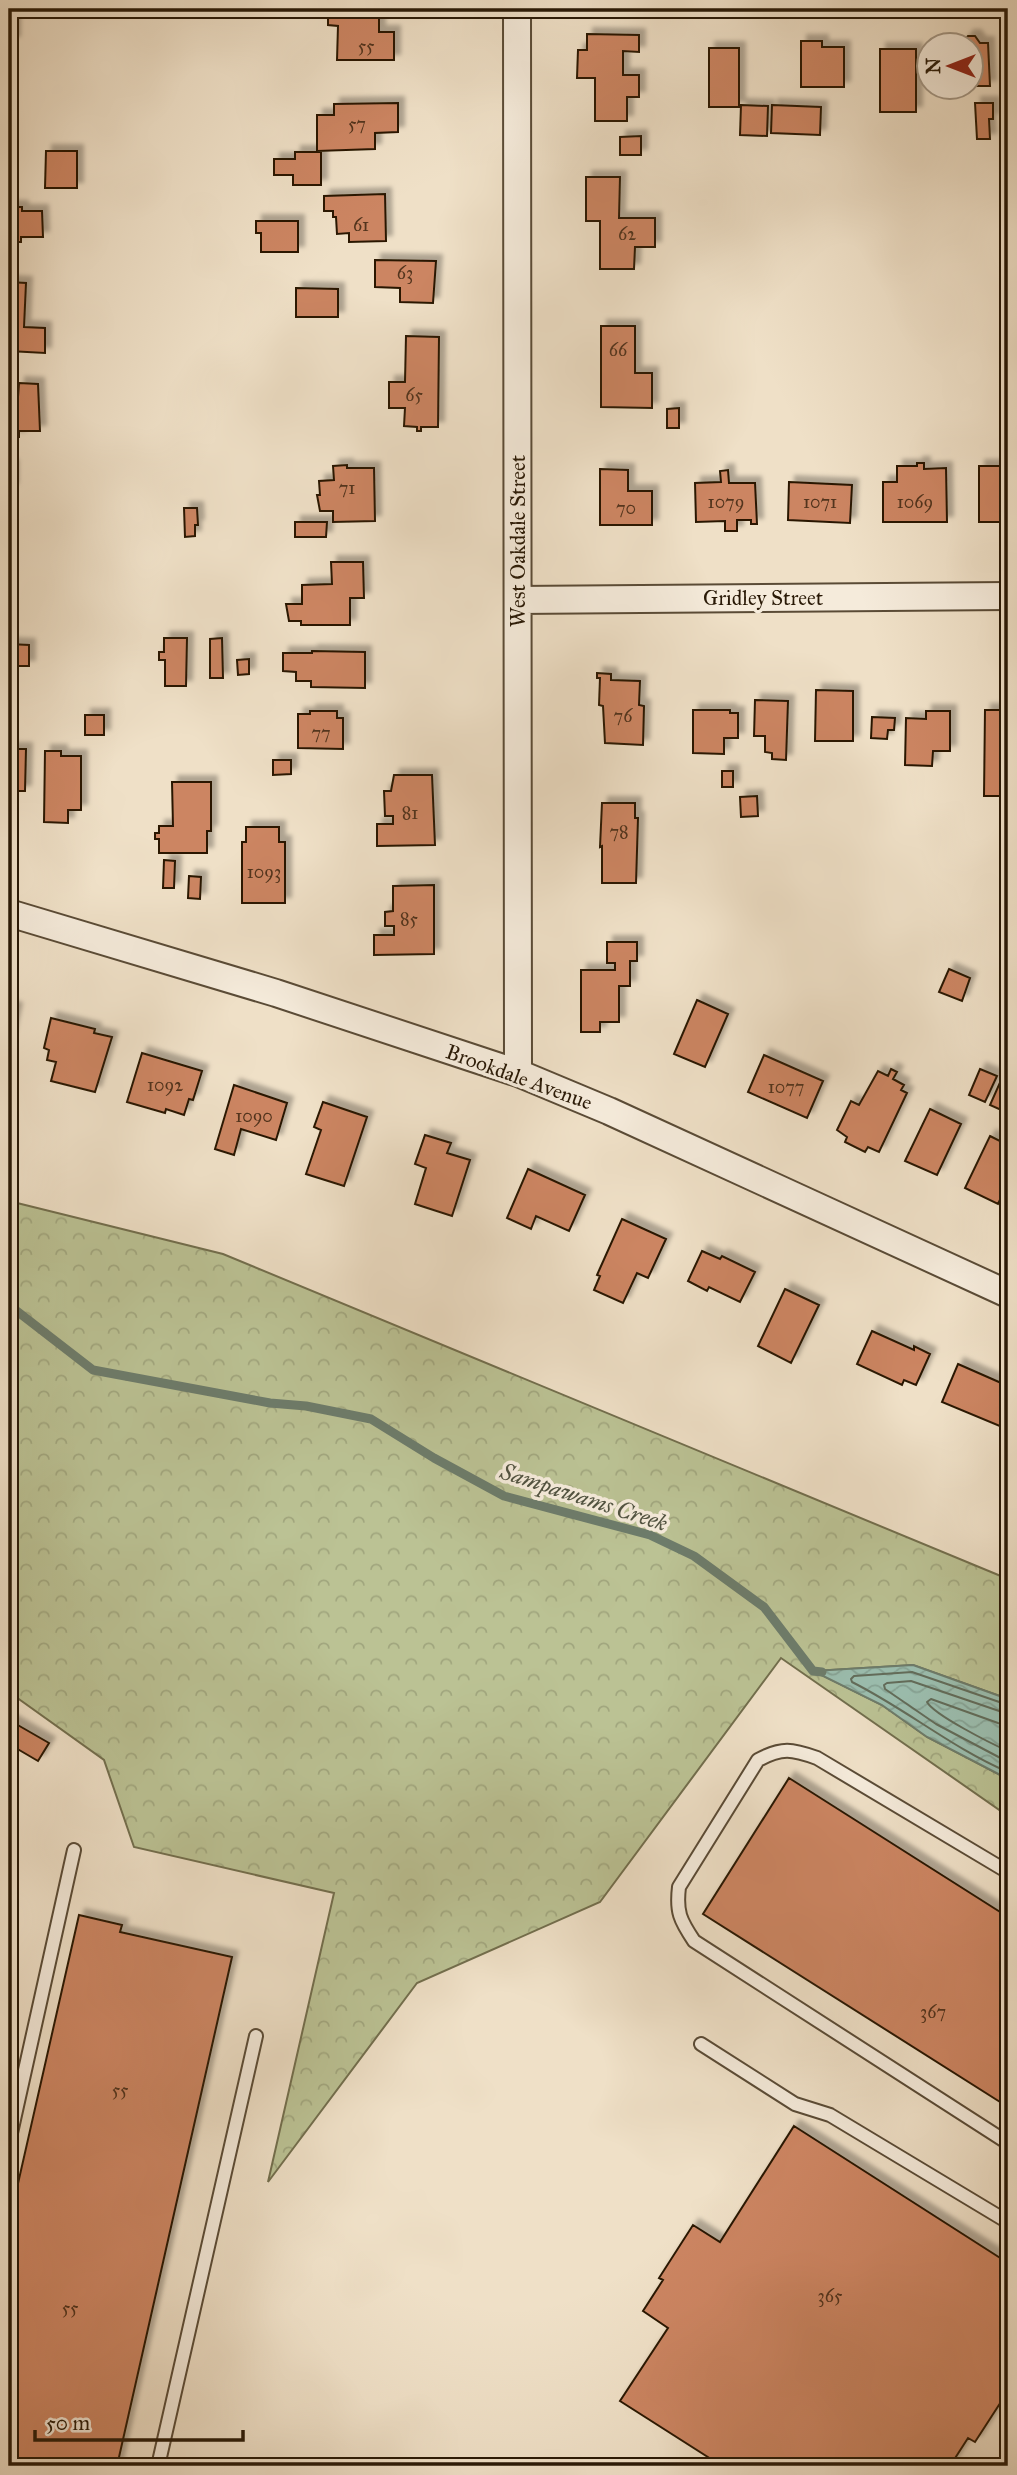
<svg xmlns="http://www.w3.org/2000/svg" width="1017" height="2475" font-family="'IM FELL Great Primer',serif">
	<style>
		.forest { fill: url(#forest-crowns); stroke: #726e4d; stroke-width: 2 }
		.water { fill: url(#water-waves); stroke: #6d7c6b; stroke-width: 2 }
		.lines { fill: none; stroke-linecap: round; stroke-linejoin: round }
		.shore { stroke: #626c5a; stroke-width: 2 }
		.stream { stroke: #6d7c6b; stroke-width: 9 }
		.building { fill: #cc8562; stroke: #291906; stroke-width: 2; filter: url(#shadow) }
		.service-casing { stroke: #5a4b36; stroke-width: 16 }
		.minor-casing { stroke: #5a4b36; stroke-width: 30 }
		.service { stroke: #f5ebdb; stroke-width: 12 }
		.minor { stroke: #f5ebdb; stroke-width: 26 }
		.labels { text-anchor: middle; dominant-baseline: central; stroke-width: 7; stroke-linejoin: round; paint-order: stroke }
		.number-label { font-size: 18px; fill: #52341d }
		.street-label { font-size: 21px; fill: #291906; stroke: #f5ebdb }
		.water-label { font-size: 23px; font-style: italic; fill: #515341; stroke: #f5ebdb }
	</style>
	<defs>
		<pattern id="forest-crowns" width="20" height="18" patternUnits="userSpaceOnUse" patternTransform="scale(1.75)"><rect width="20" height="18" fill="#bbc294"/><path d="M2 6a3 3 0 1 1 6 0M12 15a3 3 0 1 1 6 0" fill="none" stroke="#a1a67e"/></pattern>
		<pattern id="water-waves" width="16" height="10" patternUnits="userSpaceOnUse" patternTransform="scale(1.75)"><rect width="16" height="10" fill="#9bbeaf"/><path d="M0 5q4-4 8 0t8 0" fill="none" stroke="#86a395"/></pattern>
		<filter id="shadow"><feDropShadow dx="6" dy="-6" stdDeviation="2" flood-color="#0004"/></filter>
	</defs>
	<rect width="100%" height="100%" fill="#efe0c7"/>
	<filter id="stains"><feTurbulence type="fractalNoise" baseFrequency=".00286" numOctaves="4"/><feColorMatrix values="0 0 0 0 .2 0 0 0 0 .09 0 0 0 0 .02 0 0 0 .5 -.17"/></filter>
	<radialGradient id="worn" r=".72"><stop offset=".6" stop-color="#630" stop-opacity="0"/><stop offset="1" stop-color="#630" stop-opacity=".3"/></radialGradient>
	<path class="forest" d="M9,1201L223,1254L1008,1579V1699L913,1665L814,1671L882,1705L927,1737L1008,1779V1816L781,1658L600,1902L417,1983L268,2182L334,1893L134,1847L104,1760L9,1692Z"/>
	<path class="water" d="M913,1665L1008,1699V1779L927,1737L882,1705L813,1671Z"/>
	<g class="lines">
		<path class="shore" d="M1008,1705L912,1672L854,1676L851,1679L852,1682C906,1709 952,1748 1008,1772
			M1008,1714L911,1681L887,1683L884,1685L885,1689L936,1724L1008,1762
			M1008,1725L998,1723L931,1699L927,1702C934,1715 992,1744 1008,1751"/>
		<path class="stream" d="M9,1305L93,1370L270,1403L306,1406L371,1419L434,1458L504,1496L650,1535L694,1556L764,1607L813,1671L822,1672"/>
	</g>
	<path class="building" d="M9,9H14V42H9Z
		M328,15H379V32H394V60H337L338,26L328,25Z
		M587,34L639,35V52L623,51V75H639V97H627V121H595V78H577L578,50H587Z
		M968,36H975L980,43H988L990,86H972V46H963V42Z
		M801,41H822V47H844V87H801Z
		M709,48H739V107H709Z
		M880,49H916V112H880Z
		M398,103V132L375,133V149L317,151V115H334V104Z
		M975,103H993V119H989L990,139H977Z
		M741,105L768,106L767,136L740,135Z
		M772,105L821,107L820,135L771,133Z
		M641,136V155H620V137Z
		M46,151H77V188H45Z
		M295,152H321V185H293V175H274V159H295Z
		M586,177H620L619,218H655V247H635L634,269H600V221H586Z
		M385,194L386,241L349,242V233L337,234L336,217H333V211H324V196Z
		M9,207H22V211H42L43,237H21V242H9Z
		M256,221H298V252H261V233H256Z
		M375,260L436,261L433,303L400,302V288L375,287Z
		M9,282L26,283L24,327L45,328V353L9,351Z
		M296,288L338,289V317H296Z
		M601,326H635V373H652V408L601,407Z
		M406,336L439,337L438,427H421V431H417V427L404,426L405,408H389V382H405Z
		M19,383L38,384L40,431H19V437L9,436V397H18Z
		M679,408V428H667V409Z
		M917,463H924V469L946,468L947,522H883V482H897V466H917Z
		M347,465V468H374L375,521L333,522V511H320L317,495H320L319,481L334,480L333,466Z
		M9,466H12V489H9Z
		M979,466H1003V482H1008V522H979Z
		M600,469L628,470V491H652V525H600Z
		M728,470L729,483H755L757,524H751V520H737V531H725V521L696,522L695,483L721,482L720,471Z
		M789,482L852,485L850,523L788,520Z
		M184,508H197L198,525H195V536L185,537Z
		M295,522H327L326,537H295Z
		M331,562H363L364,598H350V625H301V621H289L286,604H302V585L332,584Z
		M164,638H187L186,686H165V660H159V652H164Z
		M222,638L223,678H210V639Z
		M9,644L29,645V666H9Z
		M312,651L365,652V688L311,687V681H296V672L283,671V653H312Z
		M249,659V674L238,675L237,660Z
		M597,673L611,674V680L640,681L639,705L644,706L643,745L605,743L603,706L599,705L600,678H597Z
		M816,690L853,691V741H815Z
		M755,700L788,701L786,760L772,759V753L765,752V736H754Z
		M693,710H730V713H738V738H724V754L693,753Z
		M985,710H1008V796H984Z
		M310,711H337V718H343V749L298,748V714H310Z
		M926,711H950V751H933L932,766L905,765L906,718L926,719Z
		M85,715H104V735H85Z
		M872,717L895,718L894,730H888L887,739L871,738Z
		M9,749H26L25,791H9Z
		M45,751H61V756H81V810H68V823L44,822Z
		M273,760H291V774L273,775Z
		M722,771H733V787H722Z
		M394,775H432L435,845L377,846V824H393V816H385L384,791H391Z
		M172,782H211V831H207V853H159V839H155V833H159V826H173Z
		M757,796L758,816L741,817L740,797Z
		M602,803H635V818H638L636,883H602V846L600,847Z
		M246,827H279V842H285V903H242V842H246Z
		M164,860L175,861L174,888H163Z
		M189,876L201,877L200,899L188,898Z
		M434,885V954L374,955V935H394V926H385V912L393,911V886Z
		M607,942H637V961H630V986H619V1022H600V1032H581V970H615V963H607Z
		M949,969L970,978L962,1001L939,992Z
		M697,1000L728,1014L705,1067L674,1054Z
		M9,1007L16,1009L9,1040Z
		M51,1018L95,1029L94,1033L112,1037L95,1092L51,1081L56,1062L47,1060L49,1050L44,1048Z
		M142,1053L202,1071L193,1100L189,1099L184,1115L166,1109L165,1113L127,1102Z
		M764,1055L823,1081L807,1118L748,1092Z
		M891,1069L897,1072L893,1079L904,1085L901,1090L907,1093L879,1152L868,1147L865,1152L845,1142L847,1137L837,1130L851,1101L859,1105L878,1071L888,1076Z
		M980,1069L997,1076L985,1102L969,1095Z
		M1002,1078L1008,1080V1113L990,1105Z
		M234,1085L287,1103L276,1140L241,1129L234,1155L215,1149Z
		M323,1102L367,1117L344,1186L306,1174L321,1130L314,1127Z
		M930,1109L961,1124L937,1175L905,1161Z
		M425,1135L451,1143L447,1153L470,1160L452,1216L415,1204L426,1168L415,1164Z
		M990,1136L1008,1145V1183L998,1204L965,1188Z
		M528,1169L585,1195L569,1231L536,1216L531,1229L507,1218Z
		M622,1219L666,1239L648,1278L637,1273L623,1303L594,1290L600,1276L597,1275Z
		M702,1251L720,1259L722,1256L755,1272L740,1302L709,1287L707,1291L688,1281Z
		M785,1289L819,1305L791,1363L758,1346Z
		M872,1331L914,1350V1346L930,1354L916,1385L904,1380L902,1385L857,1364Z
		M958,1364L1008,1386L1007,1429L942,1402Z
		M9,1720L49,1743L38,1761L9,1744Z
		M789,1778L1008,1917V2107L703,1914Z
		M79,1915L122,1925L120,1932L232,1957L117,2466H9V2223Z
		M794,2126L1008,2263V2391L975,2442L968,2438L950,2466H722L620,2401L668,2328L643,2311L663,2280L659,2278L693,2225L720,2242Z"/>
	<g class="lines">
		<g class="service-casing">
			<path id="service" d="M1008,1872L817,1758C792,1749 782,1747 758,1760L679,1887C676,1912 680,1920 694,1941L1008,2143
				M701,2044L795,2104L830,2115L1008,2222
				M9,2142L74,1850
				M158,2466L256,2036"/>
		</g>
		<g class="minor-casing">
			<path id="minor" d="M517,9L518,1073
				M518,600L1008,596
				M9,913L276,993L518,1073L609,1111L1008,1294"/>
		</g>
		<use href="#service" class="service"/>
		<use href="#minor" class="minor"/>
	</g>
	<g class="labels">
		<g class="number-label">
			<text x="366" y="46">55</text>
			<text x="357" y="124">57</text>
			<text x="361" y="225">61</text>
			<text x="627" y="234">62</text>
			<text x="405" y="273">63</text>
			<text x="618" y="350">66</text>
			<text x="414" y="395">65</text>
			<text x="347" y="488">71</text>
			<text x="726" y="502">1079</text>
			<text x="820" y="502">1071</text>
			<text x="915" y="502">1069</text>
			<text x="626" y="508">70</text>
			<text x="623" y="716">76</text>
			<text x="321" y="733">77</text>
			<text x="410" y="813">81</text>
			<text x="619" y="832">78</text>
			<text x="264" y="872">1093</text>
			<text x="409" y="919">85</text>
			<text x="165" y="1085">1092</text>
			<text x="786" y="1087">1077</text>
			<text x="254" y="1116">1090</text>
			<text x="933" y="2012">367</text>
			<text x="120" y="2090">55</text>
			<text x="830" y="2296">365</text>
			<text x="70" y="2308">55</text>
		</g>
		<g class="street-label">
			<text transform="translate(518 541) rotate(-90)">West Oakdale Street</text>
			<text x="763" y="598">Gridley Street</text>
			<text transform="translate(519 1077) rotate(20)">Brookdale Avenue</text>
		</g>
		<g class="water-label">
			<text transform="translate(584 1497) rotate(18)">Sampawams Creek</text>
		</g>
	</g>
	<rect width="1017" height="2475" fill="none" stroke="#efe0c7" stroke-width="35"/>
	<rect x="10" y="10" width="996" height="2454" fill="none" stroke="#291906" stroke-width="3.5"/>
	<rect x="18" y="18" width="982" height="2440" fill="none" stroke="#291906" stroke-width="2"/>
	<g transform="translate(950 66) rotate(270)"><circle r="33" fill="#f5ebdb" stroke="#a39786" stroke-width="2"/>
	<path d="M0-5L12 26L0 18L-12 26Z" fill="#8f2418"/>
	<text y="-10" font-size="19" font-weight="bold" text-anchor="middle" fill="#291906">N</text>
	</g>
	<path d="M35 2430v10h208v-10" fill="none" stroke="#291906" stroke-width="3.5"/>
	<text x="46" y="2430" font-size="21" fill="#291906" stroke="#f5ebdb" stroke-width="5" paint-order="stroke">50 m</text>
	<rect width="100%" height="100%" filter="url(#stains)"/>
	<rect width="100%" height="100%" fill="url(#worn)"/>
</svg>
